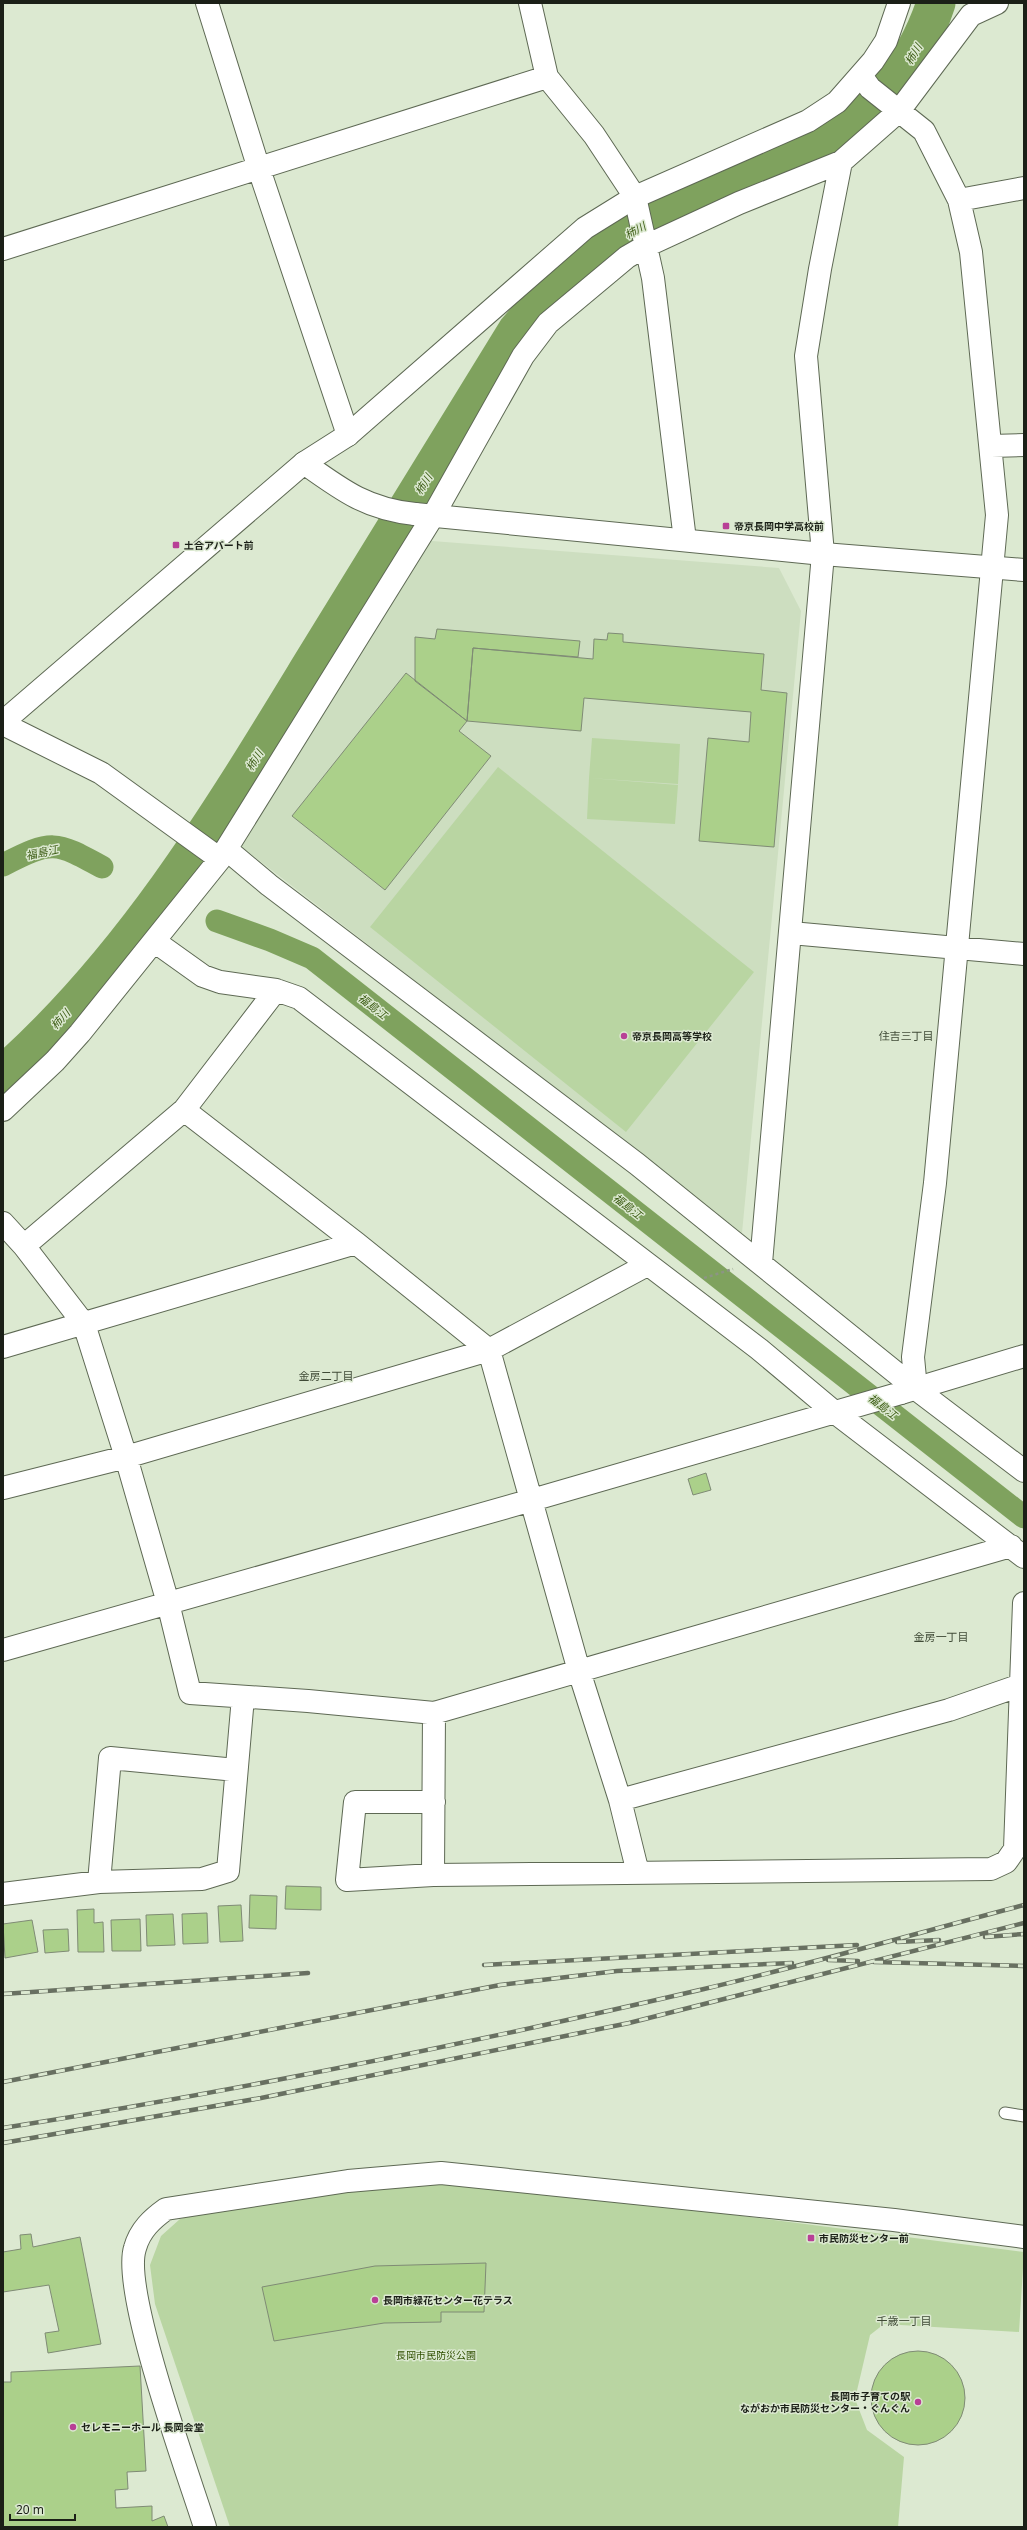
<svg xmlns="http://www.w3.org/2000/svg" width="1027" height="2530" font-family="'Noto Sans','Noto Sans JP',sans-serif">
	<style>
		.built { fill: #cddec0 }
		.green { fill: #b9d5a2 }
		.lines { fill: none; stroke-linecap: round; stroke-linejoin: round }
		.canal { stroke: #7fa25e; stroke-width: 23 }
		.river { stroke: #7fa25e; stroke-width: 39 }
		.building { fill: #abd08a; stroke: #7f8b75 }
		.lane-casing { stroke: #5e6954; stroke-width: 13 }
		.street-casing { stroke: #5e6954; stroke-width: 24 }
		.secondary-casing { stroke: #5e6954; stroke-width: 24 }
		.path { stroke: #8c9584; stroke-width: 2.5; stroke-dasharray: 3 3; stroke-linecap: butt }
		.lane { stroke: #fff; stroke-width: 11 }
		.street { stroke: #fff; stroke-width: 22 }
		.secondary { stroke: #fff; stroke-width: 22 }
		.rail-casing { stroke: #687061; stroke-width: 4.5 }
		.rail { stroke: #dce9d1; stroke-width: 3; stroke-dasharray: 9; stroke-linecap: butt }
		.poi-dot { fill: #b84096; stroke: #dce9d1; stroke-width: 1.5 }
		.labels { text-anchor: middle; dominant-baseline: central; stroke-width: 3; stroke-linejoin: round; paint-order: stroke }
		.poi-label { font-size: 10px; font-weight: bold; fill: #1b2017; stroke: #dce9d1; text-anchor: start }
		.park-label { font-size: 10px; fill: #305001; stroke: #dce9d1 }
		.water-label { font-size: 11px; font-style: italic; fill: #3b5b13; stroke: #dce9d1 }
		.neighbourhood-label { font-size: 11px; fill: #3f4a36; stroke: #dce9d1 }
	</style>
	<rect width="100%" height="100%" fill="#dce9d1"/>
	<path class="built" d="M419,540L779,568L801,611L742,1233L230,838Z"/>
	<path class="green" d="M592,738L680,744L678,784L589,778Z
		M498,767L754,972L626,1132L370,927Z
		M589,778L678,785L675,824L587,819Z
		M450,2182L522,2188L1024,2252L1019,2332L884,2324L870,2335L855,2399L867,2430L904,2457L898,2527H230L155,2304L150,2265L161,2236L180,2219L218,2209L307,2195Z"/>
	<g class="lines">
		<path class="canal" d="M3,865C52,840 55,841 102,867
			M217,921L270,940L312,958L1024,1517"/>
		<path class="river" d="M3,1075C132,961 220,815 309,669C378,557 447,444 517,331C548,294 583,258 627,234C685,202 749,182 809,153C870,123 915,67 936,3"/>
	</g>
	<path class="building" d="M437,629L580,641L578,657L473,648L467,721L415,681V637L435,639Z
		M608,633L623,634V642L764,654L761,690L787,693L774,847L699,841L708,738L749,742L751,712L584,698L581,731L467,721L473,648L593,659L594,639L607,640Z
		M406,673L467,721L459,731L491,756L385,890L292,816Z
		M706,1473L711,1490L693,1495L688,1479Z
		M286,1886L321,1887V1910L285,1909Z
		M250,1895L277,1896L276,1929L249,1928Z
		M241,1905L243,1941L220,1942L218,1906Z
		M94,1909V1923L103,1922L104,1952H78L77,1910Z
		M207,1913L208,1943L183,1944L182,1914Z
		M173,1914L175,1945L147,1946L146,1915Z
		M140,1919L141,1951H112L111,1920Z
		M32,1920L38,1952L5,1958L3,1924Z
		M68,1929L69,1951L45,1953L43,1930Z
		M31,2234L33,2247L80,2237L101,2344L48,2353L45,2333L59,2331L49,2285L3,2292V2252L21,2249L20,2235Z
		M486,2263L484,2312H441V2322L384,2323L274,2341L262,2287L375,2266Z
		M871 2398a47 47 0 1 1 94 0a47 47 0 1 1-94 0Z
		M140,2366L146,2471L127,2472L128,2489L115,2490L116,2508L152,2506V2521L164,2516L168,2527H3V2382H11V2372Z"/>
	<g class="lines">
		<g class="lane-casing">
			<path id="lane" d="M1005,2113L1024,2116"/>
		</g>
		<g class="street-casing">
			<path id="street" d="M207,3L259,169L348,435
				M530,3L547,77L594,135L635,197L653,278L685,540
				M862,77L870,88L924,131L959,200L971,252L997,515L935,1183L913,1357L916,1389
				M959,200L1024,188
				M3,249L547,77
				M991,446L1024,445
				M3,722L304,463C343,491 367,509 415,514
				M3,724L101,773L220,859
				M226,849L269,885L637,1164L916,1389L1024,1471
				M791,933L1024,954
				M154,941L203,976L220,982L276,990L299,998L759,1349L833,1411L1024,1557
				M3,1110L55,1061L80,1033L220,859L433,516L523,356L548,323L627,257L646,246L739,203L841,162
				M184,1110L356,1243L489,1350L579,1671L620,1800L638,1873
				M3,1223L24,1246L84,1324L126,1457L168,1603L190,1693L308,1701L434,1713L1011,1546
				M24,1246L184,1110L276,990
				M761,1263L823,554L806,356L820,269L841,162L899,111L971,15L997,3
				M3,1347L356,1243
				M3,1488L126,1457L489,1350L647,1265
				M3,1650L532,1500L901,1393
				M620,1800L949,1710L1021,1685
				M434,1802H355L347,1880L433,1875L991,1869L1006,1862L1015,1849L1024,1603
				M433,1875L434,1713
				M99,1882L110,1758L236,1770
				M3,1894L99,1882L202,1879L228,1871L243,1697
				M205,2527C189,2476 121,2291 135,2248C140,2230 152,2219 166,2209L348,2181L441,2173L894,2220L1024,2237"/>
		</g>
		<g class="secondary-casing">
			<path id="secondary" d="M304,463L348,435L585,228L635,197L808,121L837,102L873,61L886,41L899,3
				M415,514L823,554L1024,570
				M901,1393L1024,1356"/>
		</g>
		<path class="path" d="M704,1278L733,1269"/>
		<use href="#lane" class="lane"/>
		<use href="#street" class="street"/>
		<use href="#secondary" class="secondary"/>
		<g class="rail-casing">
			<path id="rail" d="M985,1937L1024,1934
				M897,1942L939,1940
				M828,1960L858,1961
				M874,1962L1024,1966
				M484,1965L857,1945
				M3,1994L308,1973
				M3,2082L500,1985L617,1971L792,1963
				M3,2128C238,2091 472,2043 704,1989C811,1964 917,1933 1024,1905
				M3,2143L261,2098L629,2023L1024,1923"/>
		</g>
		<use href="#rail" class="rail"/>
	</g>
	<g class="poi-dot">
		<rect x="722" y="522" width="8" height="8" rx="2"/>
		<rect x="172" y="541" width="8" height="8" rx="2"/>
		<circle cx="624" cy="1036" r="4"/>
		<rect x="807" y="2234" width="8" height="8" rx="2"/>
		<circle cx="375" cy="2300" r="4"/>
		<circle cx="918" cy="2402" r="4"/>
		<circle cx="73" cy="2427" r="4"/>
	</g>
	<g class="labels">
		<g class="poi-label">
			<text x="734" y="526">帝京長岡中学高校前</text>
			<text x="184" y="545">土合アパート前</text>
			<text x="632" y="1036">帝京長岡高等学校</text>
			<text x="819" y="2238">市民防災センター前</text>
			<text x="383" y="2300">長岡市緑花センター花テラス</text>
			<text x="910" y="2396" text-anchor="end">長岡市子育ての駅<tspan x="910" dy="12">ながおか市民防災センター・ぐんぐん</tspan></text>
			<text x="81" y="2427">セレモニーホール 長岡会堂</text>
		</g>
		<g class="park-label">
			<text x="436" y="2355">長岡市民防災公園</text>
		</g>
		<g class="water-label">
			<text transform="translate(913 54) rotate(-59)">柿川</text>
			<text transform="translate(635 230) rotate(-28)">柿川</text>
			<text transform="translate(423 484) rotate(-58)">柿川</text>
			<text transform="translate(254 760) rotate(-58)">柿川</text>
			<text transform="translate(42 852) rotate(-12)">福島江</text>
			<text transform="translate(373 1006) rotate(38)">福島江</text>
			<text transform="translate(60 1019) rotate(-47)">柿川</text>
			<text transform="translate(628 1206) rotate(38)">福島江</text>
			<text transform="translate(883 1406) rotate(38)">福島江</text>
		</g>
		<g class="neighbourhood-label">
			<text x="906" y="1035">住吉三丁目</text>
			<text x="326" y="1375">金房二丁目</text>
			<text x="941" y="1636">金房一丁目</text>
			<text x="904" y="2320">千歳一丁目</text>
		</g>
	</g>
	<rect width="1027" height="2530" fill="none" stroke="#1b2017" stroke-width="8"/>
	<path d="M10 2514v6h65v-6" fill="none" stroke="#1b2017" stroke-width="2"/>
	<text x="16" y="2514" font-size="12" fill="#1b2017" stroke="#dce9d1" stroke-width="3" paint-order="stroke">20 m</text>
</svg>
